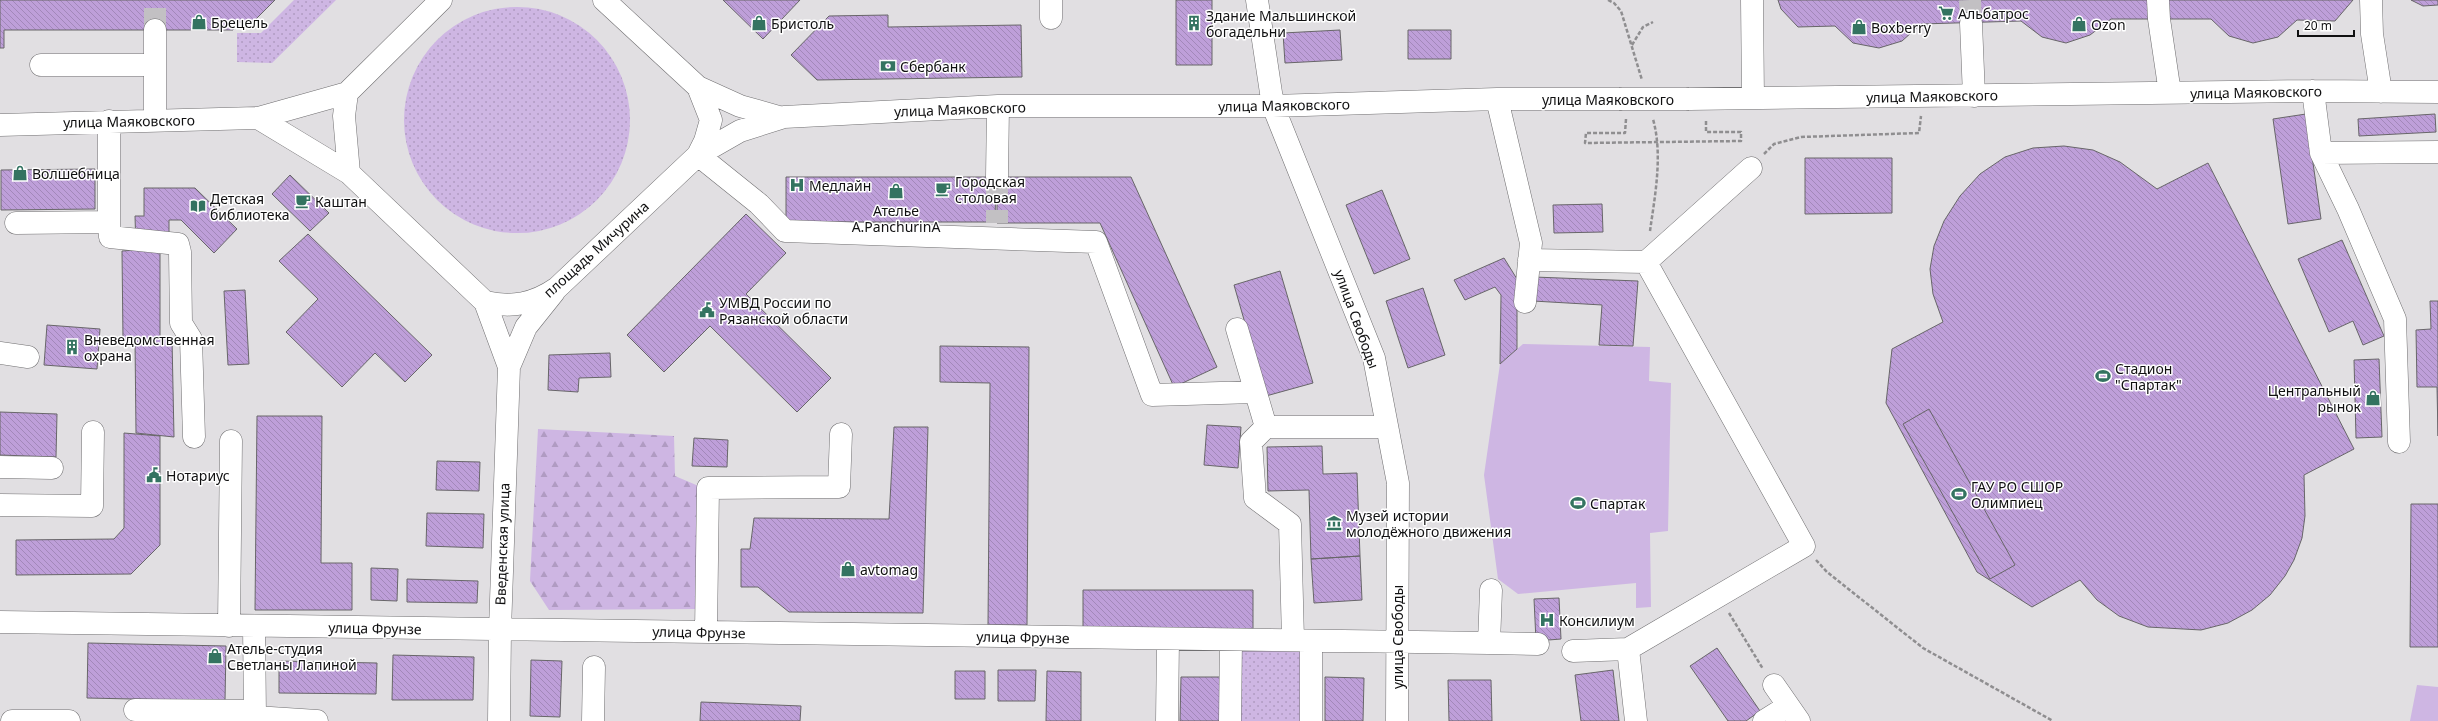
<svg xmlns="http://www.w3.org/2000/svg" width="2438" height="721" font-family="'Noto Sans',sans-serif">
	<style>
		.grass { fill: url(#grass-dots) }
		.forest { fill: url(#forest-firs) }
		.garden { fill: #ceb6e3 }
		.building { fill: url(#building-back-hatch); stroke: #686669 }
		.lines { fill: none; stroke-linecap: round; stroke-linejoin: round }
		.minor-tunnel { stroke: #c2c0c3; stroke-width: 22; stroke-dasharray: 22 11; stroke-linecap: butt }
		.minor-casing { stroke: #706f71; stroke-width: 23 }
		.path { stroke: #8f8e90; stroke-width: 2.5; stroke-dasharray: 4 2; stroke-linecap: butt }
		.minor { stroke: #fff; stroke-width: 22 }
		.minor-bridge-casing { stroke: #706f71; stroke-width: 23; stroke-linecap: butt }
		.minor-bridge { stroke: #fff; stroke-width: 22 }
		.labels { text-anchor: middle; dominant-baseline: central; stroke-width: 3; stroke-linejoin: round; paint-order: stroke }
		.poi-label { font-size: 14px; fill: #101011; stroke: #fff; text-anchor: start }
		.street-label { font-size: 14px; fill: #101011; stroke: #fff }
	</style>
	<defs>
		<pattern id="grass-dots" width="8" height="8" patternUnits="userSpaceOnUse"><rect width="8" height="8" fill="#ceb6e3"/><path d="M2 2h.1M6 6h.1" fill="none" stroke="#b09bc2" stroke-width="1.8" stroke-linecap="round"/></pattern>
		<pattern id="forest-firs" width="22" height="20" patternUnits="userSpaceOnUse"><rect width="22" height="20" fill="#ceb6e3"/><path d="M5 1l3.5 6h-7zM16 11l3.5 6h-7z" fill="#b09bc2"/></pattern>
		<pattern id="building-back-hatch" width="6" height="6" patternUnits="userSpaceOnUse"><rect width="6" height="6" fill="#be9fd9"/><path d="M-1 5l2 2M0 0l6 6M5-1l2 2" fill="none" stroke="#a288b9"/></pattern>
	</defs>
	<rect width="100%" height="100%" fill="#e1dfe2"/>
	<path class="grass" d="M294,0H336L272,63L237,62V33H261Z
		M404 120a113 113 0 1 1 226 0a113 113 0 1 1-226 0Z
		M1236,649H1309L1308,721H1235Z"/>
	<path class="forest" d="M538,429L674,436L675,476L701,487L699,609L549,610L530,581Z"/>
	<path class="garden" d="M1523,344L1650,347L1649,381L1671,383L1668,531L1650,533L1651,607L1636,608V583L1518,594L1498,579L1484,475L1500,364Z
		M2417,685L2438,687V721H2410Z"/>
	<path class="building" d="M0,0H275L253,22H233V30H4V48H0Z
		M723,0H800L763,39Z
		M1176,0H1212V65H1176Z
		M1778,0H2353L2335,21L2297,20L2278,37L2253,43L2229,36L2211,19H2111L2090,35L2066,43L2042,37L2021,21L1921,24L1902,41L1879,48L1853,43L1835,26L1798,27L1781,9Z
		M2411,0H2438V5L2423,6Z
		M888,15V27L1021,25L1022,77L817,80L791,55L829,16Z
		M1340,30L1342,60L1285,63L1283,33Z
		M1408,30H1451V59H1408Z
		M2306,114L2321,219L2288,224L2273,119Z
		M2435,114L2436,132L2359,136L2358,119Z
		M2064,146L2093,150L2120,162L2157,189L2208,163L2354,449L2304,475L2305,516L2302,538L2294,560L2285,576L2270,595L2252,610L2228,623L2201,630L2148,627L2119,616L2097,600L2080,580L2032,607L1977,572L1886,403L1892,349L1943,322L1933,294L1930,269L1934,246L1944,221L1960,196L1980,174L2005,157L2033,148Z
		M1805,158H1892V213L1805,214Z
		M95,169V209L1,210V170Z
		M290,175L329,213L310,231L272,194Z
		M786,177H996L995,222H786Z
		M997,177H1131L1217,367L1174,387L1100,223H997Z
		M144,188H195L237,229L214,253L181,220H169V236H160V339H172L174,437L136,433L135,340H123L122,251L136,250L135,216H144Z
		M1382,190L1410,259L1374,274L1346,205Z
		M1602,204L1603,232L1554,233L1553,205Z
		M746,214L786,253L746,294L831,378L797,412L710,326L664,372L627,335Z
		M308,234L432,355L405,382L375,353L342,387L286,332L318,299L279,261Z
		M2342,240L2384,336L2363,345L2353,321L2329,332L2298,259Z
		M1504,258L1517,279V349L1500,364L1501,295L1495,287L1465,300L1454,280Z
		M1280,271L1313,383L1266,396L1234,285Z
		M1534,277L1638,281L1633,346L1599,345L1602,305L1533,301Z
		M1423,288L1445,355L1408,368L1386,301Z
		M245,290L249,364L228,365L224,291Z
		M2430,301H2438V436L2437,387H2417L2416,330L2431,329Z
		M47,325L100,329L97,369L44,365Z
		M940,346L1029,347L1027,625H988L990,383L940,382Z
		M610,353L611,377L579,378L578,392L548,390L549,355Z
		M2379,359L2382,437L2356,438L2354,360Z
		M1929,409L2015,565L1990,579L1903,424Z
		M0,412L57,414L56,457L0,455Z
		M257,416H322L321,563H352V610H255Z
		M1207,425L1241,427L1238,468L1204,465Z
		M894,427H928L923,613L789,612L758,587H741V549H750L754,518L889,519Z
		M124,433L160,436V545L131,574L16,575V540L114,539L124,528Z
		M694,438L728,440L727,467L692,466Z
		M1322,446L1323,474L1357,473L1360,556L1311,559L1309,490L1268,491L1267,447Z
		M437,461L480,462L479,491L436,490Z
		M2411,504H2438V647H2410Z
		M427,513L484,514L483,548L426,546Z
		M1360,556L1362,600L1314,603L1311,559Z
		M371,568L398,569L397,601L371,600Z
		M407,579L478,581L477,603L407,602Z
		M1083,590H1253V629L1083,628Z
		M1559,598L1561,639L1536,641L1534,599Z
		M88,643L226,646L225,701L87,698Z
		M1717,648L1760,711L1746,721H1728L1690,666Z
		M393,655L474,657L473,700H392Z
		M531,660L562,661L560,717L530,716Z
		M279,661L377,663L376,694L279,693Z
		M998,670H1036L1035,701H998Z
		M1613,670L1619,721H1581L1575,675Z
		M955,671H985V699H955Z
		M1047,671L1081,672V721H1046Z
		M1181,677H1222V721H1180Z
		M1325,677L1364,678L1363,721H1325Z
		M1448,680H1491L1492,721H1449Z
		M701,702L801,706L800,721H700Z"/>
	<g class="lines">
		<path class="minor-tunnel" d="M1970,0L1971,23
			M155,30V0
			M997,177V223"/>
		<g class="minor-casing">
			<path id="minor" d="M1257,0L1273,106L1374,358L1398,483L1397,721
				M1752,0L1753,98
				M2158,0L2159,19L2170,93
				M2371,0L2372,34L2381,92
				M1051,18V0
				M1971,23L1974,96
				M41,65H155
				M698,87L740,106L779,117
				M2313,91L2321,153L2348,209L2395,319L2399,442
				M1497,99L1531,243L1525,302
				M1689,99L2313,91L2438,92
				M258,118L349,173L485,302C512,308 534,304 557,288L698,155L705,141L711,120L698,87L604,0
				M155,120V30
				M0,125L258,118L347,93
				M2321,153L2438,152
				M698,155L740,131L784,117L998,106H1273L1497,99H1619
				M698,155L759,204L785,231L1096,242L1152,395L1255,392
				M349,173L344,116L347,93L441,0
				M997,177L998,106
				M109,222L110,237L178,244L180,252L181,323L191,339L194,437
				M16,223L109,222V121
				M1529,260L1646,262L1751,168
				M485,302L509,367
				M1237,329L1266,427H1387
				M0,353L28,357
				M1266,427L1251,442L1255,498L1290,524L1293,640
				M0,467L52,468
				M0,505L92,506L93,432
				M0,622L1489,643L1491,590
				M229,626L231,441
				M254,626L255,717L317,721
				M706,632L708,488L839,487L841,434
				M1489,643L1538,644
				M1628,649L1636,721
				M1573,651L1628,649L1804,546L1646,262
				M1774,685L1799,721
				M135,710L255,711
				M12,721H69
				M499,721L500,630L509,367L526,327L554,292
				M593,721L594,667
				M1167,721L1168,639
				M1230,721L1231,640
				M1311,721V641
				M1764,721L1788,706"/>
		</g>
		<path class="path" d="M1608,0L1614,3L1621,11L1642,80
			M1632,45L1643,27L1653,22
			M1626,119L1625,133H1586L1585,143L1741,141V132H1706V119
			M1764,154L1774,144L1801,137L1919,133L1921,116
			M1650,231C1655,195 1663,155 1653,119
			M1816,560L1827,572L1923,648L2053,721
			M1729,613L1763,669"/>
		<use href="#minor" class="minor"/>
		<g class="minor-bridge-casing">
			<path id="minor-bridge" d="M1619,99H1689"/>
		</g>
		<use href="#minor-bridge" class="minor-bridge"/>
	</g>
	<defs>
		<g id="supermarket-bare" transform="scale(1.2)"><path d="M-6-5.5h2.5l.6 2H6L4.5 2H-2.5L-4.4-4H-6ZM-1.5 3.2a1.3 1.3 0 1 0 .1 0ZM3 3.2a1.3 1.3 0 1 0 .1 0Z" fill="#347361" stroke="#fff" stroke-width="2.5" paint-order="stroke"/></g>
		<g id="shop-bare" transform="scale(1.2)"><path d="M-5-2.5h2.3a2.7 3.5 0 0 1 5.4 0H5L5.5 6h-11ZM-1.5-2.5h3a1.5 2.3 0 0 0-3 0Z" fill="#347361" stroke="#fff" stroke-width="2.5" paint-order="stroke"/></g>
		<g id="building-bare" transform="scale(1.2)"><path d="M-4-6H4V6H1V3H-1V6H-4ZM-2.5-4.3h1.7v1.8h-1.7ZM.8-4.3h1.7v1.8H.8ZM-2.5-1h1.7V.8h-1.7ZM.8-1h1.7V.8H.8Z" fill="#347361" stroke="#fff" stroke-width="2.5" paint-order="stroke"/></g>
		<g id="bank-bare" transform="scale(1.2)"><path d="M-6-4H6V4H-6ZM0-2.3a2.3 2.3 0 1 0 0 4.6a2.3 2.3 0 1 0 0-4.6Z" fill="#347361" stroke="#fff" stroke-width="2.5" paint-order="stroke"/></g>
		<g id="hospital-bare" transform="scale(1.2)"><path d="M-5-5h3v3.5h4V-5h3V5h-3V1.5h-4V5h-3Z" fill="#347361" stroke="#fff" stroke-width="2.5" paint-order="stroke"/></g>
		<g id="cafe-bare" transform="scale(1.2)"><path d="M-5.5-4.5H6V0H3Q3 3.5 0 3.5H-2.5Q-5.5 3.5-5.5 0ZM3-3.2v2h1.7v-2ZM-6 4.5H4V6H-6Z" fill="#347361" stroke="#fff" stroke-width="2.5" paint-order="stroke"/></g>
		<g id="library-bare" transform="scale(1.2)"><path d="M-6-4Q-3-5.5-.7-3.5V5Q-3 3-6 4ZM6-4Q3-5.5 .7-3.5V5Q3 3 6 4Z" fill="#347361" stroke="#fff" stroke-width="2.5" paint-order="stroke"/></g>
		<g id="civic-bare" transform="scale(1.2)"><path d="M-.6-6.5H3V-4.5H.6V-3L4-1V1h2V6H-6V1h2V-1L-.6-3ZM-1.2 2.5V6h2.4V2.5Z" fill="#347361" stroke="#fff" stroke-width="2.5" paint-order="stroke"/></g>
		<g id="stadium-bare" transform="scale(1.2)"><path d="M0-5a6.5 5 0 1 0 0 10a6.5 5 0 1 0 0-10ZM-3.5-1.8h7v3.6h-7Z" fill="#347361" stroke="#fff" stroke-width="2.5" paint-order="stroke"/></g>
		<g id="museum-bare" transform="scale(1.2)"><path d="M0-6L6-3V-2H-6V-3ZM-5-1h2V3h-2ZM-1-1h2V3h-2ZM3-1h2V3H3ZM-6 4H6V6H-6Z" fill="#347361" stroke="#fff" stroke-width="2.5" paint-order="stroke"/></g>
	</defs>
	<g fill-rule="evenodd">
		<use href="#supermarket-bare" x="1946" y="13"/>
		<use href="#shop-bare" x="199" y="22"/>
		<use href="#shop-bare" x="759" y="23"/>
		<use href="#building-bare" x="1194" y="23"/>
		<use href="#shop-bare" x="2079" y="24"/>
		<use href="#shop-bare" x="1859" y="27"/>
		<use href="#bank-bare" x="888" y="66"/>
		<use href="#shop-bare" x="20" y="173"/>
		<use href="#hospital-bare" x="797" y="185"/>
		<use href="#cafe-bare" x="943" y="189"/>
		<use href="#shop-bare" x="896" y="191"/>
		<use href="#cafe-bare" x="303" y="201"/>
		<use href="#library-bare" x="198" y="206"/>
		<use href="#civic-bare" x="707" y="310"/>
		<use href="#building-bare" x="72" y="347"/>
		<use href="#stadium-bare" x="2103" y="376"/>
		<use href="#shop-bare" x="2373" y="398"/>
		<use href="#civic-bare" x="154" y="475"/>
		<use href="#stadium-bare" x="1959" y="494"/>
		<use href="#stadium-bare" x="1578" y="503"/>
		<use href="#museum-bare" x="1334" y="523"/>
		<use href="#shop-bare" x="848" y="569"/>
		<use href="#hospital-bare" x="1547" y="620"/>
		<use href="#shop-bare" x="215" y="656"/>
	</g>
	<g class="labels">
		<g class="poi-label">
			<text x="1958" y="13">Альбатрос</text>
			<text x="1206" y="15">Здание Мальшинской<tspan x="1206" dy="16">богадельни</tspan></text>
			<text x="211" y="22">Брецель</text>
			<text x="771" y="23">Бристоль</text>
			<text x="2091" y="24">Ozon</text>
			<text x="1871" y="27">Boxberry</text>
			<text x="900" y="66">Сбербанк</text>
			<text x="32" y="173">Волшебница</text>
			<text x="955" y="181">Городская<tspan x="955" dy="16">столовая</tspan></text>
			<text x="809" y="185">Медлайн</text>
			<text x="210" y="198">Детская<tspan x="210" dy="16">библиотека</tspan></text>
			<text x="315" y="201">Каштан</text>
			<text x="896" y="210" text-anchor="middle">Ателье<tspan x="896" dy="16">A.PanchurinA</tspan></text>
			<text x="719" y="302">УМВД России по<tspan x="719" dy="16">Рязанской области</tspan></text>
			<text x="84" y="339">Вневедомственная<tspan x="84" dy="16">охрана</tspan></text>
			<text x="2115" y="368">Стадион<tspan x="2115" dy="16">"Спартак"</tspan></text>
			<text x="2361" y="390" text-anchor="end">Центральный<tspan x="2361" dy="16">рынок</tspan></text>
			<text x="166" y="475">Нотариус</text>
			<text x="1971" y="486">ГАУ РО СШОР<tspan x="1971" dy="16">Олимпиец</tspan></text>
			<text x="1590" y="503">Спартак</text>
			<text x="1346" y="515">Музей истории<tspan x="1346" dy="16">молодёжного движения</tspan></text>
			<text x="860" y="569">avtomag</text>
			<text x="1559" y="620">Консилиум</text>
			<text x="227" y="648">Ателье-студия<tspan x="227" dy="16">Светланы Лапиной</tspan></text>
		</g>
		<g class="street-label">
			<text transform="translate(2256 92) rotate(-1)">улица Маяковского</text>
			<text transform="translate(1932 96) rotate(-1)">улица Маяковского</text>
			<text x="1608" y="99">улица Маяковского</text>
			<text transform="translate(1284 105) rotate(-1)">улица Маяковского</text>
			<text transform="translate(960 109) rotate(-2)">улица Маяковского</text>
			<text transform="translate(129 121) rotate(-1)">улица Маяковского</text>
			<text transform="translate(596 249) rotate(-42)">площадь Мичурина</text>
			<text transform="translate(1357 319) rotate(70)">улица Свободы</text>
			<text transform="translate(502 544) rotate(-88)">Введенская улица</text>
			<text transform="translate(375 628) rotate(1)">улица Фрунзе</text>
			<text transform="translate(699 632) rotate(1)">улица Фрунзе</text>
			<text transform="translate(1023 637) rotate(1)">улица Фрунзе</text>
			<text transform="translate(1397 637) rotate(-90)">улица Свободы</text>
		</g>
	</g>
	<path d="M2298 30v6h56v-6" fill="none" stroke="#101011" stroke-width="2"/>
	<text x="2304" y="30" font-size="12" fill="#101011" stroke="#ffffff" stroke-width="3" paint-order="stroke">20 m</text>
</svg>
